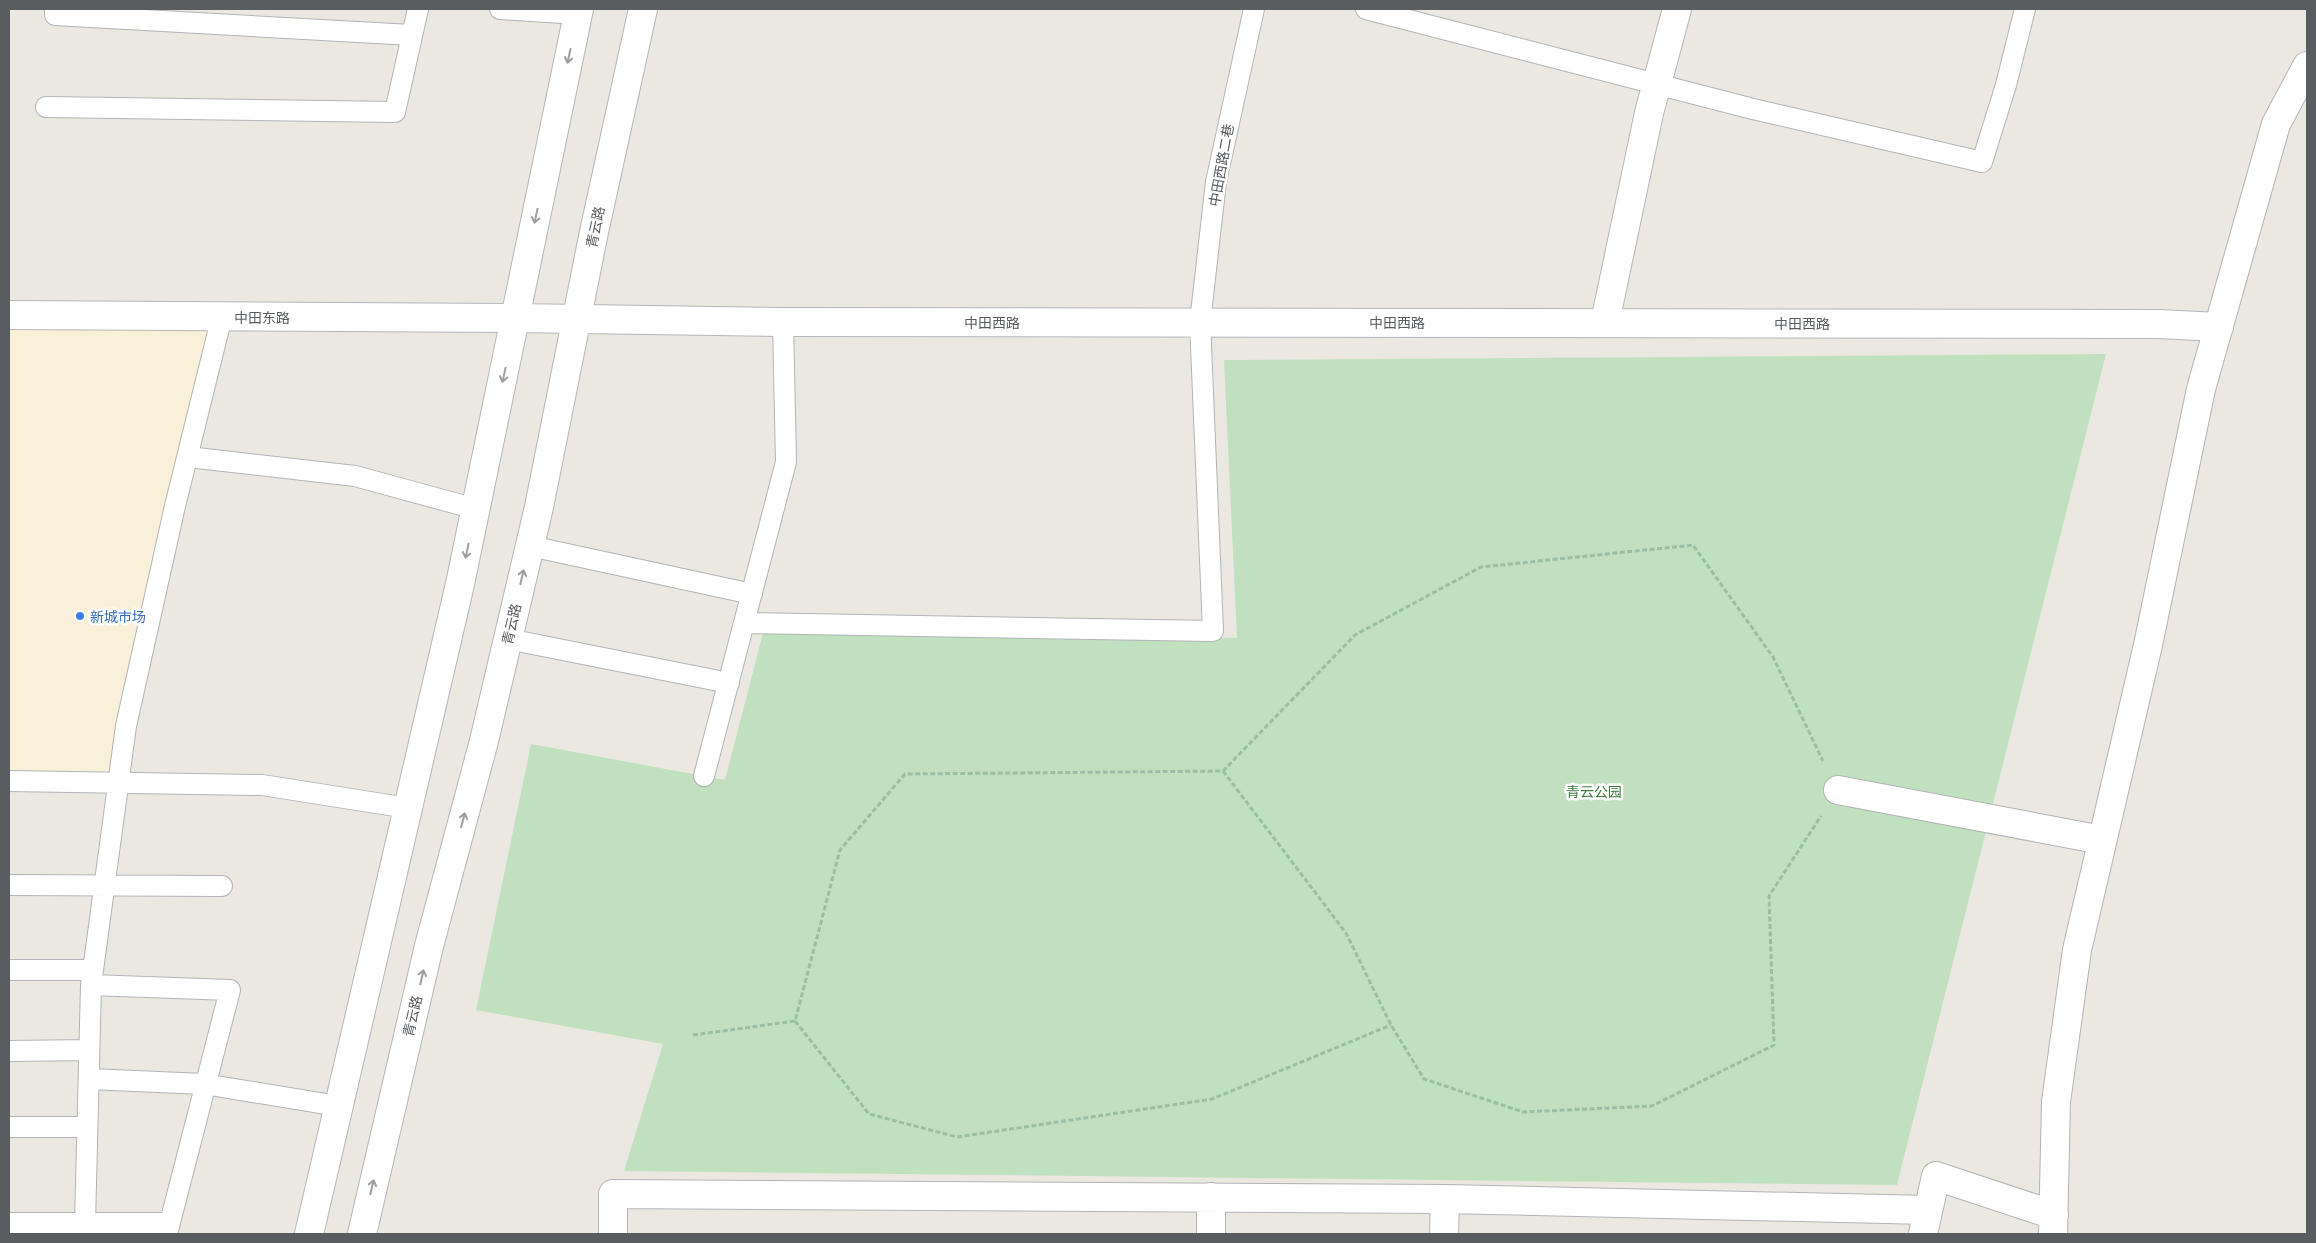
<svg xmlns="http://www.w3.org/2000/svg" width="2316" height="1243" font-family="'Exo 2','Noto Sans SC',sans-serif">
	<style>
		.commercial { fill: #f9f0d8 }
		.green { fill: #c1e0c0 }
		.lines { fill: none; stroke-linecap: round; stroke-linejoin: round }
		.lane-casing { stroke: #b2b4b7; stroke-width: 22 }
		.street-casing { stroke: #b2b4b7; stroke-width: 30 }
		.secondary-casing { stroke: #b3b6ba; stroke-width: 30 }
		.path { stroke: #9ac0a3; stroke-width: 3; stroke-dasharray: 5 2.5; stroke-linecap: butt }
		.lane { stroke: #fff; stroke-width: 20 }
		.street { stroke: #fff; stroke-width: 28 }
		.secondary { stroke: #fff; stroke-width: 28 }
		.oneway { stroke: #9c9ea0 }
		.shop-dot { fill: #3f7fe0; stroke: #fff; stroke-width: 2 }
		.labels { text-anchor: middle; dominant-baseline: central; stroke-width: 5; stroke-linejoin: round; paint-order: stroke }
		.street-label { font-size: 14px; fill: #5a5d60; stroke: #fff }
		.shop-label { font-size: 14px; fill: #366cbe; stroke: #fff; text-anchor: start }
		.park-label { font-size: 14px; fill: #3d7c3d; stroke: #fff }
	</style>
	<rect width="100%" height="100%" fill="#ebe8e1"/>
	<path class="commercial" d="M9,316H222L118,782L9,781Z"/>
	<path class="green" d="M2106,354L1897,1185L624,1171L663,1044L476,1010L531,744L725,780L764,629L1237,638L1224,360Z"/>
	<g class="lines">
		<g class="lane-casing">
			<path id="lane" d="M55,9V15L412,35
				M500,9L578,14
				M1366,9L1753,109L1982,162L2006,85L2025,9
				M46,107L395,112L418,9
				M188,457L355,476L476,509
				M530,546L752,594
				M744,623L1213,631L1200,322L1216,182L1254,9
				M508,639L729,683
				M704,776L786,462L783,322
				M9,781L262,785L408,808
				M9,885L222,886
				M9,970H93
				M9,1051L89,1050
				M89,1079L204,1084L338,1106
				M9,1127H87
				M9,1223H170
				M85,1223L91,985
				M167,1234L230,990L91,985L126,726L175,506L222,316"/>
		</g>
		<g class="street-casing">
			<path id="street" d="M1838,790L2102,840
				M613,1234V1194L1445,1199
				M1211,1234V1197
				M1444,1234L1445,1199L1928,1210
				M1923,1234L1936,1176L2054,1215
				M2053,1234L2056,1102L2077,950L2148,645L2201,389L2276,124L2307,66"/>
		</g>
		<g class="secondary-casing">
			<path id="secondary" d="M9,315L516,318L783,322L2158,324L2219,327
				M1605,322L1649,113L1677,9
				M309,1234L460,584L579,9
				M362,1234L429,946L484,741L539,507L594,232L643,9"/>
		</g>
		<path class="path" d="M1223,771L1346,933L1391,1025L1424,1079L1523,1112L1652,1106L1774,1045L1769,896L1821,816
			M795,1021L869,1114L957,1137L1212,1099L1391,1025
			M693,1035L795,1021L840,850L905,774L1223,771L1355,635L1481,567L1693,545L1773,657L1823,761"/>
		<use href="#lane" class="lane"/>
		<use href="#street" class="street"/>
		<use href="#secondary" class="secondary"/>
	</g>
	<defs><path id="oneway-shaft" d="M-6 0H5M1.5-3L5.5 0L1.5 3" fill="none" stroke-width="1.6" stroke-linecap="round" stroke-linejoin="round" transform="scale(1.25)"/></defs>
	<g class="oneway">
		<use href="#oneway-shaft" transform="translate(569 56) rotate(102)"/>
		<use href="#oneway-shaft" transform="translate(536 216) rotate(102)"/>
		<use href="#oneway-shaft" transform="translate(504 375) rotate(102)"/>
		<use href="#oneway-shaft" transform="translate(467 551) rotate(102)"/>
		<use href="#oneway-shaft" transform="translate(522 577) rotate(-77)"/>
		<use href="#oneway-shaft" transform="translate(463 820) rotate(-75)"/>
		<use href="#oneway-shaft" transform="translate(422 977) rotate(-77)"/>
		<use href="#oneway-shaft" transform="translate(372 1187) rotate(-77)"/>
	</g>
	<circle class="shop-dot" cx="80" cy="616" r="5"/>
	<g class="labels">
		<g class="street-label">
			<text transform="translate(1221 165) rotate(-80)">中田西路二巷</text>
			<text transform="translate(595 227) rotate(-78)">青云路</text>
			<text x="262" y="317">中田东路</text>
			<text x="992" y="322">中田西路</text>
			<text x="1397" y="322">中田西路</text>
			<text x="1802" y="323">中田西路</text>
			<text transform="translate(511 624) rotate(-77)">青云路</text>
			<text transform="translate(412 1016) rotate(-77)">青云路</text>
		</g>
		<g class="shop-label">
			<text x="90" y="616">新城市场</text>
		</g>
		<g class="park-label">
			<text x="1594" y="791">青云公园</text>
		</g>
	</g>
	<rect width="2316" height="1243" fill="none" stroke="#5a5d60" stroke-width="20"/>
</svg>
